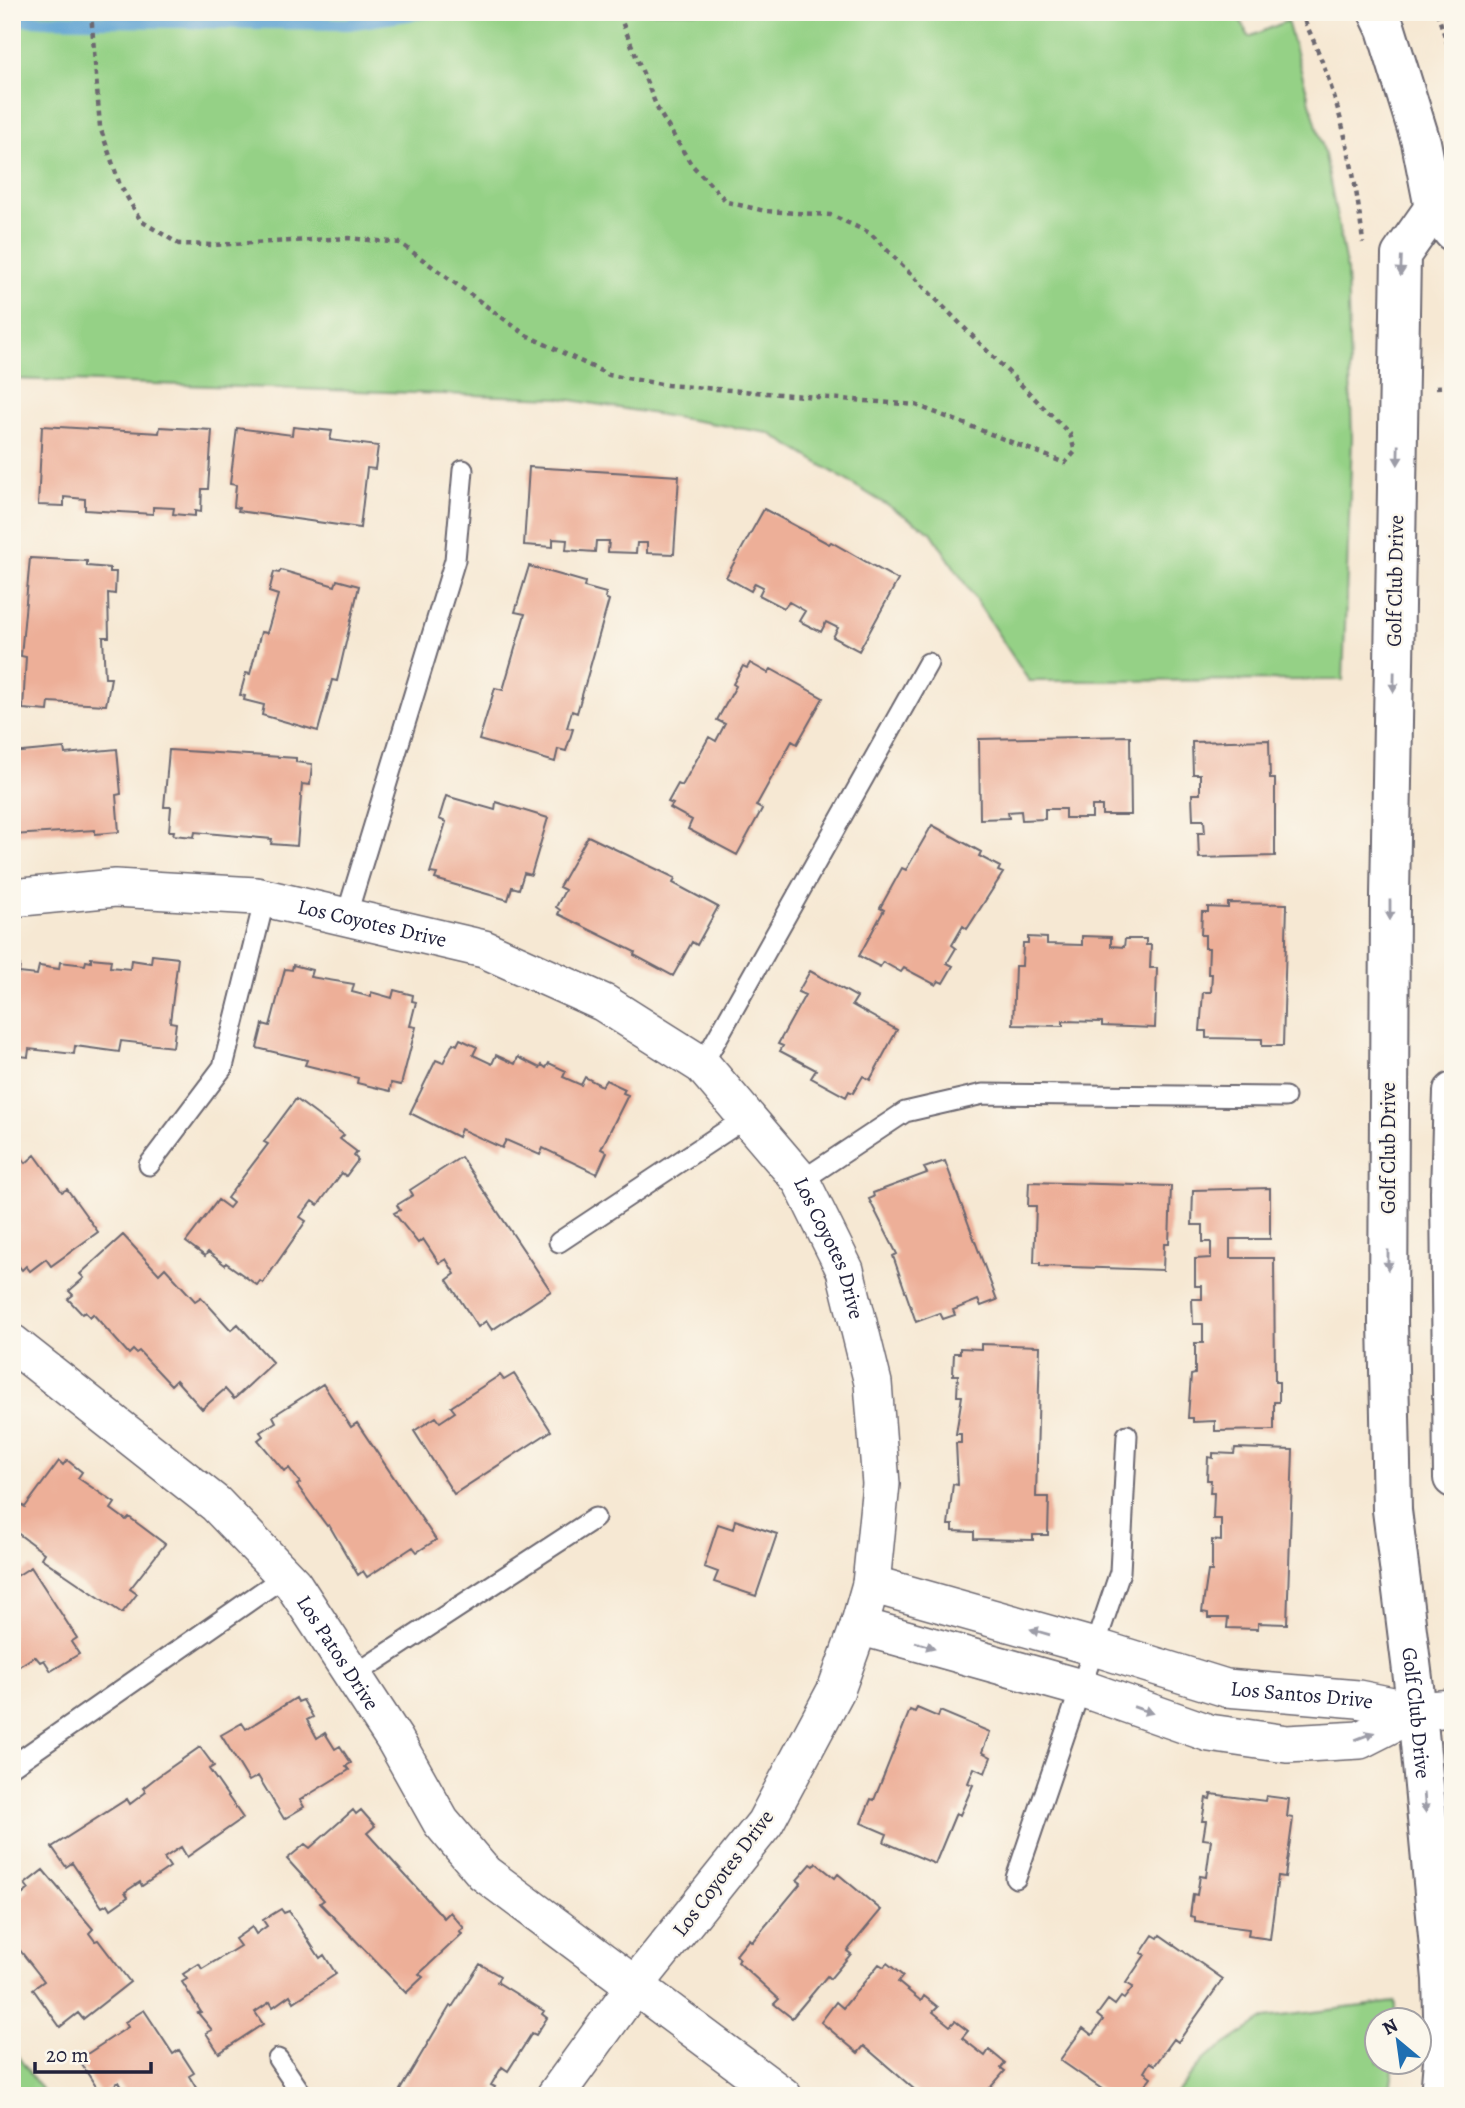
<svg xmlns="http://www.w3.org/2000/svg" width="1465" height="2108" font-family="Alegreya,serif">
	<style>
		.green { fill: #95d186; stroke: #5c7a60; stroke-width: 2 }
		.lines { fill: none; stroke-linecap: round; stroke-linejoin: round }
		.stream { stroke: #5da2d2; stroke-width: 12 }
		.building { fill: #edaf98 }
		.service-casing { stroke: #6c6770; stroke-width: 23 }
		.minor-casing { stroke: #6c6770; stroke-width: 40 }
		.tertiary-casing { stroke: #6c6770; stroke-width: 42 }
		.path { stroke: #6c6770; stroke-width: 4.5; stroke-dasharray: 5 5; stroke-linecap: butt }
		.service { stroke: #fff; stroke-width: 19 }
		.minor { stroke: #fff; stroke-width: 37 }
		.tertiary { stroke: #fff; stroke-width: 38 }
		.oneway { fill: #9c9ca7 }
		.labels { text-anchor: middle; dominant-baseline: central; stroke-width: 5; stroke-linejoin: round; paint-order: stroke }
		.street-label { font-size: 21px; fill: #22223b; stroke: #fbf7ec }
	</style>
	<rect width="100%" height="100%" fill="#fbf7ec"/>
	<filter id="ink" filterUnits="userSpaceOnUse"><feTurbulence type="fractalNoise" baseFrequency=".0143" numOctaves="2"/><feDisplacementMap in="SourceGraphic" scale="14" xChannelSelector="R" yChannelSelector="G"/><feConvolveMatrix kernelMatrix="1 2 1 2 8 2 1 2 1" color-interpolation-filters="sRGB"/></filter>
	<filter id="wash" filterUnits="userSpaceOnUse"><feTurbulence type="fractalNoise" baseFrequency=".00686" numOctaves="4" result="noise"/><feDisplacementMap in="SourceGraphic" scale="28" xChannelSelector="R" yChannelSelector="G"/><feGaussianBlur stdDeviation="1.57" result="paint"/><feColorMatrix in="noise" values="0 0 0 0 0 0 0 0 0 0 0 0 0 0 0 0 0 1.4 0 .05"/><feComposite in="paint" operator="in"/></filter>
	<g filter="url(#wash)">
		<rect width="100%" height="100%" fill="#f6e8d3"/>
		<path class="green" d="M12,12H1236L1249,37L1287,21L1325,155L1347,271L1352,438L1343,680L1029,681L931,532L769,433L559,398L12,379Z
			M1395,2002V2020L1378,2021V2062L1394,2063L1389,2096H1174L1205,2058L1265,2018Z
			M12,2048L46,2096H12Z"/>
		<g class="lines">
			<path class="stream" d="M12,20L348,24L428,12"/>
		</g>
		<g id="blocks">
			<path class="building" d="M42,426L159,433L160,427L212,430L208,489H202L201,512L195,511V516L173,514L174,508L153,507V514L85,510V499L64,497V506L38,505Z
				M293,427L332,431L330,440L378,446L375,469L367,468L360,528L238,511L239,508L234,507L236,485L230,484L237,428L292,435Z
				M529,467L679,476L674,554L647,553V543H637L636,553L608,552L609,541H596L595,552L566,550L567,540L553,539V547L524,545Z
				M764,509L829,544L831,542L898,580L859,651L833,637L838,628L826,622L821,632L799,621L805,611L789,602L784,608L759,595L763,587L755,583L751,591L726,577Z
				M30,558L87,561V566L110,568V572H116L115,594L108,593L109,637H103L105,678H111L106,705L49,702L48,711L23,709L26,657L21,656Z
				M529,566L585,582L584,587L606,593L605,598L609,600L577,713L572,711L567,728L573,729L566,751L558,749L555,762L479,740L495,688L503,690L525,614L515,612Z
				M281,570L335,586L337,580L359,586L337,681L332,680L318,731L262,715L264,705L244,700L245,696L240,695L246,673L250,674L261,632L267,633L278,595L269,592L274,572L279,573Z
				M750,663L768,673L771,669L823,698L797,744L792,741L756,806L762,809L737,855L688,829L692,820L670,808L673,804L668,802L678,784L682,786L709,737L716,741L725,724L717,720L736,686L733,684L743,666L747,668Z
				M1130,736L1131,815H1102V806H1092V818H1065V809H1045V819L1022,820L1021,811L1008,812L1009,818L980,819L979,739Z
				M1269,740L1270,779H1275V856L1199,858L1198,833H1205L1204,820H1193L1192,794H1200V774H1193L1192,742Z
				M64,748L65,754L117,749L121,794L116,795L119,832L95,834V830L12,835V753Z
				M169,750L296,758V762L312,764L310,785L302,784L297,846L271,844L272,839L195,832L194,837L173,835L174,831H169L171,807H164Z
				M446,796L495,810L496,802L548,818L531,875L524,873L519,889L512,887L508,900L435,879L437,874L430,873L446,822L439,819Z
				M932,825L981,852L979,856L1000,867L998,871L1003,873L967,929L963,926L952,945L956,948L947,963L953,966L943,983L939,981L936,985L904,968L901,972L883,962L880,967L859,956L884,910L880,908L902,868L906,870Z
				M588,836L675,878L673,883L718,907L697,945L692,942L673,976L634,955L635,952L558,914L560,910L556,907L565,890L559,887Z
				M1228,903L1287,904L1283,1046H1262V1039L1206,1038V1031H1200L1203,992H1211L1212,974H1208L1209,948H1205V935H1201L1202,912H1208V907L1228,908Z
				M1082,936L1111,937V946L1124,947L1125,939H1146V945H1151L1150,968H1157L1155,1028L1102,1026V1022L1063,1021V1026L1013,1025L1015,966H1022L1023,943H1028V937L1047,938V944L1082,945Z
				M152,955L178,958L170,1022L176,1023L173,1047L121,1041L119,1052L75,1046L74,1054L29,1049L28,1057L12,1055V964L20,965L19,973L37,975L39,966L59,969L60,962L85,965L86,961L91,962V958L111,960L110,967L130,969L131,960L151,963Z
				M293,965L312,970L310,977L354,984L352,992L371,997V992L392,998L394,990L413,995L412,1001L416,1002L410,1026L416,1027L401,1085L391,1083L390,1091L357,1083L358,1078L305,1065L307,1060L257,1048L263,1024L270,1026L285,969L292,970Z
				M810,971L857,997L852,1005L897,1030L870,1080L863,1076L853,1093L849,1091L846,1097L811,1078L816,1070L780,1051L783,1046L778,1044L805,995L798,992Z
				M460,1039L477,1047L473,1055L492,1064L496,1055L515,1064L518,1057L540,1068L542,1065L546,1068L549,1063L566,1071L563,1077L581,1085L585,1077L602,1086L606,1080L625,1089L623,1093L628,1095L601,1149L607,1152L597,1174L543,1148L540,1155L506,1140L502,1148L461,1129L458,1137L410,1113L436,1060L443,1063L453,1043L457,1045Z
				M296,1099L344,1135L340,1139L357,1152L354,1156L358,1160L346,1176L342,1173L318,1205L312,1201L300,1217L306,1221L263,1283L260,1281L257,1285L226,1263L225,1265L208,1252L205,1256L186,1242L218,1200L229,1208L233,1203L227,1198L268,1144L264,1142Z
				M12,1144L26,1163L35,1155L62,1192L67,1189L98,1232L51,1266L46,1259L30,1271L26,1266L22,1270L12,1257Z
				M461,1157L551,1291L492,1330L486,1321L478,1327L447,1280L455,1274L446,1259L439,1263L423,1239L418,1243L394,1213L400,1210L397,1205L413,1195L410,1190Z
				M945,1161L997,1300L981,1306L978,1300L953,1310L955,1315L943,1319L940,1313L916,1322L893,1256L897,1254L869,1199L874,1197L873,1193L927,1173L924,1168Z
				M1029,1182L1171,1186L1169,1244H1164L1163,1270L1040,1266V1263H1034L1036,1206H1028Z
				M1270,1188V1239H1230V1258H1274L1275,1382H1279V1402H1274V1430L1215,1431V1421L1193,1422V1418H1188L1191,1375L1195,1374V1343H1203V1324H1193L1192,1299H1202V1286H1195V1259L1211,1258V1242H1203V1225H1192L1193,1190Z
				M123,1235L159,1274L165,1268L195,1301L201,1297L231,1330L238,1324L273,1363L234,1399L225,1389L202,1409L176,1380L171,1385L139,1351L136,1353L133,1350L129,1354L93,1314L90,1317L85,1312L82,1314L68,1299L73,1295L69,1291L84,1278L80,1274Z
				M981,1344L1040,1346L1036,1497H1049L1048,1535H1033V1540L974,1539V1532L953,1531V1525H948L953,1484L958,1485L956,1443H961V1434H956L962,1396H957L958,1375H953L954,1353H960V1348L981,1349Z
				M514,1374L551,1431L454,1494L414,1431L436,1417L440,1422L455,1412L451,1407L500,1375L504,1380Z
				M323,1384L351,1427L357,1423L436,1540L417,1552L413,1547L367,1577L363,1571L358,1575L329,1525L327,1526L297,1485L300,1483L289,1468L284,1471L258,1440L263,1436L260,1432L276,1422L273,1416Z
				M1235,1448L1293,1450L1287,1624L1258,1623V1629L1227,1628L1228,1618H1208V1613L1202,1612L1208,1571H1212V1540L1221,1541V1519H1213L1214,1493H1210L1211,1480H1207L1208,1457L1213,1458V1453L1234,1454Z
				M67,1460L82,1472L78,1478L115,1503L111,1509L126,1520L129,1517L165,1544L130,1589L137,1594L122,1613L41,1558L44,1553L12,1529V1511L18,1503L25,1507L59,1461L63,1465Z
				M735,1520L777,1534L756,1596L714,1582L718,1572L704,1567L718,1524L733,1529Z
				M31,1567L77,1638L71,1642L79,1654L51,1671L44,1660L40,1662L35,1656L18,1667L15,1663L12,1665V1579Z
				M296,1698L298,1702L303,1700L313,1717L307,1720L317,1738L325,1733L335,1749L340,1746L351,1763L346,1766L349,1770L300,1800L304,1807L284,1819L258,1776L249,1781L221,1735L242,1723L246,1729Z
				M917,1708L938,1717L940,1711L990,1732L982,1752L991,1757L985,1773L974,1768L968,1783L973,1785L960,1815L956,1813L935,1864L884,1842L887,1834L861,1823L871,1799L874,1800L910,1710L915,1712Z
				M200,1747L214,1766L209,1769L243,1818L187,1857L181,1847L164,1858L170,1867L142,1886L140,1882L125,1892L128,1897L111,1909L108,1904L102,1907L72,1863L66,1867L52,1847L127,1799L130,1804L146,1792L143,1788L157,1777Z
				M1211,1794L1265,1801L1266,1796L1289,1799L1287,1817L1293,1818L1285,1877L1278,1876L1270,1939L1248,1936L1249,1929L1195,1922V1917L1190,1916L1193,1894L1197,1895L1200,1876L1206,1877L1211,1840L1203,1839L1206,1821H1202L1206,1798L1210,1799Z
				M353,1810L356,1814L361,1810L375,1826L367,1833L444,1918L450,1912L464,1928L459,1932L462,1934L419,1974L423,1977L406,1993L320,1903L324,1900L287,1859L305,1844L310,1848Z
				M816,1863L835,1878L838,1874L881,1910L847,1951L851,1954L830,1979L827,1976L792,2018L774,2004L779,1999L738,1962L740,1959L736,1955L749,1939L752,1942L801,1883L797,1880L811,1864L814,1866Z
				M43,1870L93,1929L89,1933L95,1941L98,1940L130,1982L83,2019L78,2013L60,2027L33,1989L44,1981L12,1940V1903L29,1889L25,1884Z
				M281,1909L284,1913L289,1911L320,1958L324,1955L336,1974L294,2002L290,1995L273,2007L270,2002L255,2012L263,2024L219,2053L206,2033L212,2030L198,2013L201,2012L182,1982L187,1979L183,1974L199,1964L202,1969L240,1946L235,1939L252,1927L256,1934L267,1926L263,1920Z
				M1153,1935L1158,1938L1160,1935L1223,1979L1178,2042L1174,2039L1155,2065L1150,2062L1144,2072L1151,2077L1137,2096H1112L1060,2060L1083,2028L1092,2035L1103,2020L1097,2015L1108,2000L1115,2005L1121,1997L1124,1999L1133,1987L1126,1983L1145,1955L1141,1953Z
				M887,1963L903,1976L898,1982L921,2001L924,1996L938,2007L933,2012L950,2026L955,2021L968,2031L962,2038L985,2056L989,2050L1005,2063L1001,2068L1005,2071L988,2090L992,2096H922L864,2046L858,2053L821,2022L836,2002L843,2008L879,1964L884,1967Z
				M480,1964L500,1976L497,1982L544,2011L542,2014L547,2018L536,2035L532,2033L508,2071L502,2067L491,2085L495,2087L489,2096H410L400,2090L450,2006L452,2007Z
				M144,2010L173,2054L179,2050L194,2073L189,2076L201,2096H127L119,2082L101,2094L82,2065L87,2061L84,2056L128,2027L125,2022Z"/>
		</g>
	</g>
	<g filter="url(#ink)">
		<use href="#blocks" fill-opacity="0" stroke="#6c6770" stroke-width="2"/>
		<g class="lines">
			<g class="service-casing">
				<path id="service" d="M346,917L455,560L463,470
					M702,1065L928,663
					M149,1165L223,1067L265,898
					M801,1181L905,1112L983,1094L1285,1097
					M559,1242L747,1117
					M353,1676L595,1518
					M12,1766L285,1576
					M1016,1878L1120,1572L1127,1435
					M278,2059L303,2096"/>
			</g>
			<g class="minor-casing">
				<g id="minor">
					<path id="s1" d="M12,898L115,888L256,896L484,949L604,1003L702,1065L801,1181L845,1270L873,1383L881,1484L871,1584L859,1626L836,1690L765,1823L636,1984L555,2096"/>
					<path id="s2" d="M12,1343L216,1504L293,1584L395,1740L441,1822L484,1873L783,2096"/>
					<path id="s3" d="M871,1584L1094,1647L1226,1688L1358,1699L1417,1711L1453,1708"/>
					<path d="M859,1626L1081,1688L1209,1733L1287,1744L1360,1740L1417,1711"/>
				</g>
			</g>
			<g class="tertiary-casing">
				<g id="tertiary">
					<path d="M1378,12L1386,29L1421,142L1434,208L1453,232"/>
					<path id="s4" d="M1434,208L1401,255L1390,897L1388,1321L1392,1510L1417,1711L1442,1979L1444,2048L1440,2096"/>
					<path d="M1453,1092L1450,1192L1453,1478"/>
				</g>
			</g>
			<path class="path" d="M91,12L100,127L120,185L141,221L179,244L213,245L349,238L400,243L526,335L609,375L667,385L916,405L1065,463L1075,452L1070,434L870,233L831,215L765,211L727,202L691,164L658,110L618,12
				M1300,12C1336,82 1355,165 1363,243
				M1437,12L1453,61
				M1436,387L1453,386"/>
			<use href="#service" class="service"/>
			<use href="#minor" class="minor"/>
			<use href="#tertiary" class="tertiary"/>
		</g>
		<defs><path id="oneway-solid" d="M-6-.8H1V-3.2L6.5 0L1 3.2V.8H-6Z" transform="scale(1.75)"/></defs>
		<g class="oneway">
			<use href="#oneway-solid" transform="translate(1401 266) rotate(92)"/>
			<use href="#oneway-solid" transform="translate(1398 455) rotate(91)"/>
			<use href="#oneway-solid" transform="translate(1394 682) rotate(91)"/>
			<use href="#oneway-solid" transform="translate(1390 910) rotate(90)"/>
			<use href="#oneway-solid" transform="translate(1388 1260) rotate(90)"/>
			<use href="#oneway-solid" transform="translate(1040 1632) rotate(-164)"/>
			<use href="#oneway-solid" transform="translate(925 1645) rotate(16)"/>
			<use href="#oneway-solid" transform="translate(1143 1710) rotate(19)"/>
			<use href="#oneway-solid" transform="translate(1365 1736) rotate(-21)"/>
			<use href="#oneway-solid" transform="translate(1425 1803) rotate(85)"/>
		</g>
	</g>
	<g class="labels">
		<g class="street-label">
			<text transform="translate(1395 581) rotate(-89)">Golf Club Drive</text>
			<text stroke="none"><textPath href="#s1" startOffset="364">Los Coyotes Drive</textPath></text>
			<text transform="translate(1388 1148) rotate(-90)">Golf Club Drive</text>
			<text stroke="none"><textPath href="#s1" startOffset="952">Los Coyotes Drive</textPath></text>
			<text stroke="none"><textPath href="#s2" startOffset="453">Los Patos Drive</textPath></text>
			<text stroke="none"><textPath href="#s3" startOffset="446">Los Santos Drive</textPath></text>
			<text stroke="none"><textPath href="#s4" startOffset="1517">Golf Club Drive</textPath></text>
			<text transform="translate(723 1873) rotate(-53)">Los Coyotes Drive</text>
		</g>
	</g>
	<rect width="1465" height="2108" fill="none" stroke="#fbf7ec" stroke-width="42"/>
	<g transform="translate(1398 2041) rotate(331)"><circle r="33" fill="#fbf7ec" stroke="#a4a2a5" stroke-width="2"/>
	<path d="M0-5L12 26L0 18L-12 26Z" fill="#1f6fb2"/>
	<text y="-10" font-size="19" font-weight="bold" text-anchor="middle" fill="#22223b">N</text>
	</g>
	<path d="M35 2062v10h116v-10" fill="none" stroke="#22223b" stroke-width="3.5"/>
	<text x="46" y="2062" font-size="21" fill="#22223b" stroke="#fbf7ec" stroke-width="5" paint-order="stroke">20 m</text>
</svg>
